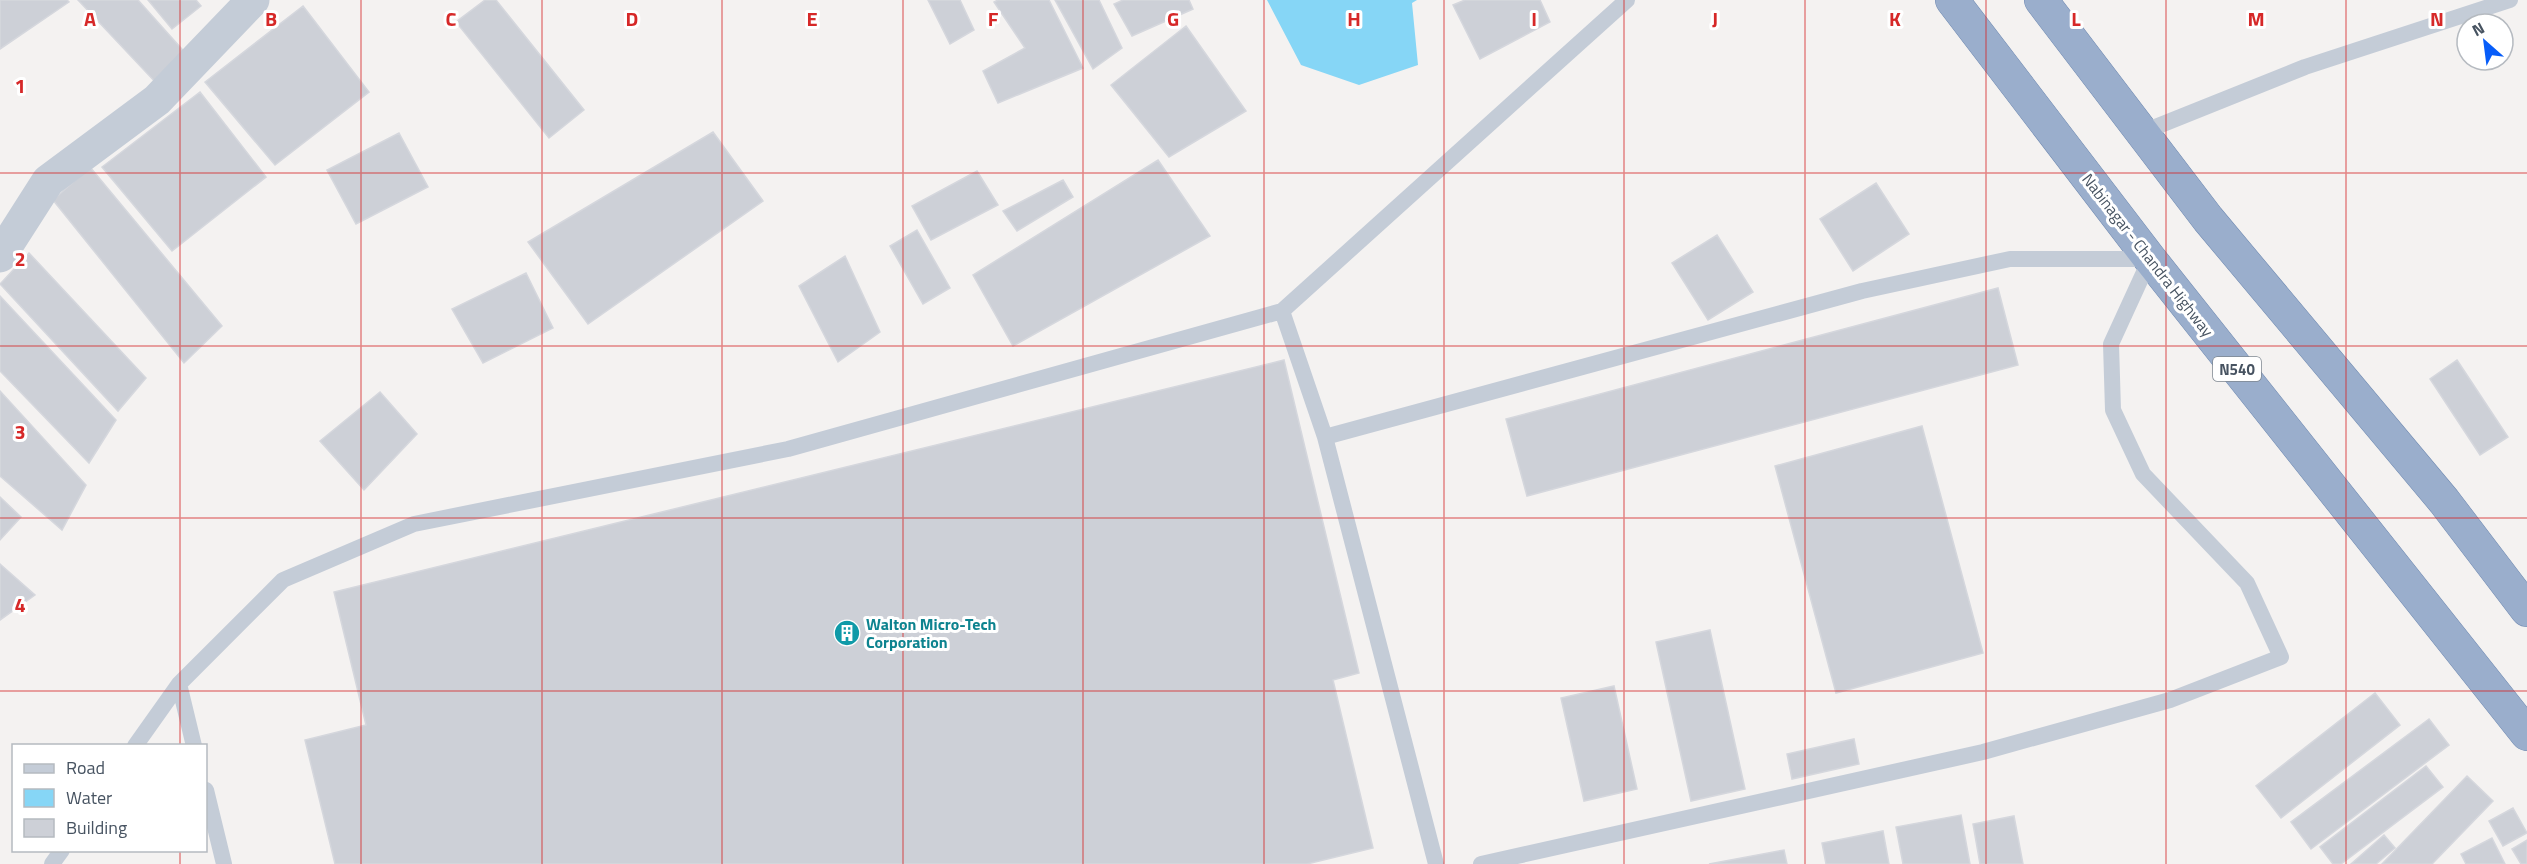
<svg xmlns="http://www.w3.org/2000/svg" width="2527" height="864" font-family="'Titillium Web',sans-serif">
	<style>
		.water { fill: #86d6f6 }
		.building { fill: #cdd0d7; stroke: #d5d7dd; stroke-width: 1.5 }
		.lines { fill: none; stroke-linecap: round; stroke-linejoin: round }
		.trunk-casing { stroke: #708ab1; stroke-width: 34 }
		.service { stroke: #c4ccd7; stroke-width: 16 }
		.minor { stroke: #c4ccd7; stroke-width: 33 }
		.trunk { stroke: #9aaecc; stroke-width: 33 }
		.grid { fill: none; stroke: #d62828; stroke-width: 1.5; stroke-opacity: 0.55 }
		.labels { text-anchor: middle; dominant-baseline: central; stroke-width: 6; stroke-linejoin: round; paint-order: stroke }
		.shield { fill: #fff; stroke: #7e8790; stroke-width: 1.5 }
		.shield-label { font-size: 15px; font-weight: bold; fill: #475361 }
		.street-label { font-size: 16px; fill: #475361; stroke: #fff }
		.culture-label { font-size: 16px; font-weight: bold; fill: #0d838f; stroke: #fff; text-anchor: start }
		.grid-label { font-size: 20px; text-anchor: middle; font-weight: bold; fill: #d62828; stroke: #fff; stroke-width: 6; stroke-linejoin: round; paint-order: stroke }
	</style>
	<rect width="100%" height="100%" fill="#f4f2f1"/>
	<path class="water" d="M1267,0H1417L1412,3L1418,65L1359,85L1301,65Z"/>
	<path class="building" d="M0,0H67L69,2L0,49Z
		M78,0H138L189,57L159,86Z
		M148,0H196L201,6L172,29Z
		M485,0H496L584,110L549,138L456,22Z
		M928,0H960L974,30L950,44Z
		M998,0H1049L1083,68L998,103L983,71L1025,48L994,2Z
		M1055,0H1099L1122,48L1093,69Z
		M1123,0H1189L1193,9L1132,36L1114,4Z
		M1465,0H1540L1550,22L1480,59L1453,5Z
		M303,6L369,92L275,165L205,82Z
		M1186,26L1246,111L1169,157L1111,85Z
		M200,92L266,177L172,251L102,167Z
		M713,132L763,201L588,324L528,242Z
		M399,133L428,187L356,224L327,170Z
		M1158,160L1210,236L1013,346L973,275Z
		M90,167L222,326L184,363L53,200Z
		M977,171L998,205L931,240L912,206Z
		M1063,180L1073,197L1017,231L1003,211Z
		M1876,183L1909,234L1853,271L1820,219Z
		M917,230L950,288L923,304L890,246Z
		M1717,235L1753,292L1708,320L1672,263Z
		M29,253L146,378L118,411L0,284Z
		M845,256L880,332L838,362L799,286Z
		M526,273L553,328L483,363L452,309Z
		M1998,288L2018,365L1527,496L1506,419Z
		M0,296L116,420L89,463L0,371Z
		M1284,360L1359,673L1333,680L1373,848L1307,864H335L305,740L366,725L334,592Z
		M2457,360L2508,437L2480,455L2430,379Z
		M0,391L86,485L62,530L0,476Z
		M380,392L417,434L364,490L320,441Z
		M1922,426L1983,653L1836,693L1775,466Z
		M0,497L21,517L0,540Z
		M0,564L35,595L0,620Z
		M1710,630L1745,789L1691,801L1656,642Z
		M1614,686L1637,789L1584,801L1561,698Z
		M2375,693L2400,725L2281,818L2256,786Z
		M2429,719L2449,745L2311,849L2291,822Z
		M1854,739L1859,764L1792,779L1787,754Z
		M2426,766L2443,787L2341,864H2333L2320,847Z
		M2467,776L2493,801L2432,864H2382Z
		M2513,808L2527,833L2503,846L2489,821Z
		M1961,815L1970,864H1903L1896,827Z
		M2014,816L2023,864H1980L1973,824Z
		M1883,831L1889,864H1826L1822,843Z
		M2384,835L2395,848L2376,864H2351Z
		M2492,838L2505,864H2466L2461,854Z
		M2527,840V864H2521L2512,849Z
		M1784,850L1787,864H1709Z"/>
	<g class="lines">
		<g class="trunk-casing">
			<path id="trunk" d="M1952,0L2150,259L2527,734
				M2041,0L2208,219L2444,501L2527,610"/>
		</g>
		<path class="service" d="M2143,132L2305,67L2510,0
			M1282,311L1325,437L1436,864
			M1325,437L1862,291L2010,259H2150L2111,344L2113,410L2143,474L2247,583L2281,657L2170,700L1983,752L1481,864
			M179,684L194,746
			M135,746L179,684L283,580L414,524L788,449L1282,311L1627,0
			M206,790L224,864
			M52,864L62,850"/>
		<path class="minor" d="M0,256L48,181L157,100L253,0"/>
		<use href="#trunk" class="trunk"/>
	</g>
	<path class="grid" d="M180,0V746M361,0V864M542,0V864M722,0V864M903,0V864M1083,0V864M1264,0V864M1444,0V864M1624,0V864M1805,0V864M1986,0V864M2166,0V864M2346,0V864M0,173H2527M0,346H2527M0,518H2527M0,691H2527M180,850V864"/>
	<defs>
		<g id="building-disc" transform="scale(1.35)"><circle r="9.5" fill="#0f9aa8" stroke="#fff"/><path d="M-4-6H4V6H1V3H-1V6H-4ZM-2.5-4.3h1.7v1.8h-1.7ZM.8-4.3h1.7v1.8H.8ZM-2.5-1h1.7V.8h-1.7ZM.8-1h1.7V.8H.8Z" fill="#fff"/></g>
	</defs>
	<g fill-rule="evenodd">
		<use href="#building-disc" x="847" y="633"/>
	</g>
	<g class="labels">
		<rect class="shield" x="2213" y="357" width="48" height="24" rx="4.5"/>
		<g class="shield-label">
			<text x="2237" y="369">N540</text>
		</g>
		<g class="street-label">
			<text transform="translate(2148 255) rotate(52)">Nabinagar - Chandra Highway</text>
		</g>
		<g class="culture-label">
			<text x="866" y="624">Walton Micro-Tech<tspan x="866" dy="18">Corporation</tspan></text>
		</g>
	</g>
	<g class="grid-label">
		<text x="90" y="26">A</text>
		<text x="271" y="26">B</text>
		<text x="451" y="26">C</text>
		<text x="632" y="26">D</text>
		<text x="812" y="26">E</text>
		<text x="993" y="26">F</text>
		<text x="1173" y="26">G</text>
		<text x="1354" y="26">H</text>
		<text x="1534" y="26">I</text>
		<text x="1715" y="26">J</text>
		<text x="1895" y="26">K</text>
		<text x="2076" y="26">L</text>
		<text x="2256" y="26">M</text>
		<text x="2437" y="26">N</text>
		<text x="20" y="93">1</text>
		<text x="20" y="266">2</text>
		<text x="20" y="439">3</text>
		<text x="20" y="612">4</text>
	</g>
	<rect x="12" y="744" width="195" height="108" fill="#ffffff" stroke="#b5bac0" stroke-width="1.5"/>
	<rect x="24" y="764" width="30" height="9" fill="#c4ccd7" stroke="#b5bac0" stroke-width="1.5"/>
	<text x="66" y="774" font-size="18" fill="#475361">Road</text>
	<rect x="24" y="789" width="30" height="18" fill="#86d6f6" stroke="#b5bac0" stroke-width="1.5"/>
	<text x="66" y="804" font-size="18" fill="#475361">Water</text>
	<rect x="24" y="819" width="30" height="18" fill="#cdd0d7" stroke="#b5bac0" stroke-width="1.5"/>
	<text x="66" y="834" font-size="18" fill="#475361">Building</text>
	<g transform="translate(2485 42) rotate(332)"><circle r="28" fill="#ffffff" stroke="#b5bac0" stroke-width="1.5"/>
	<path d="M0-4.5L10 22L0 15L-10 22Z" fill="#075df9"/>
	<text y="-9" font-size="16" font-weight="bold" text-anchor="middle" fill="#475361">N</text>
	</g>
</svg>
